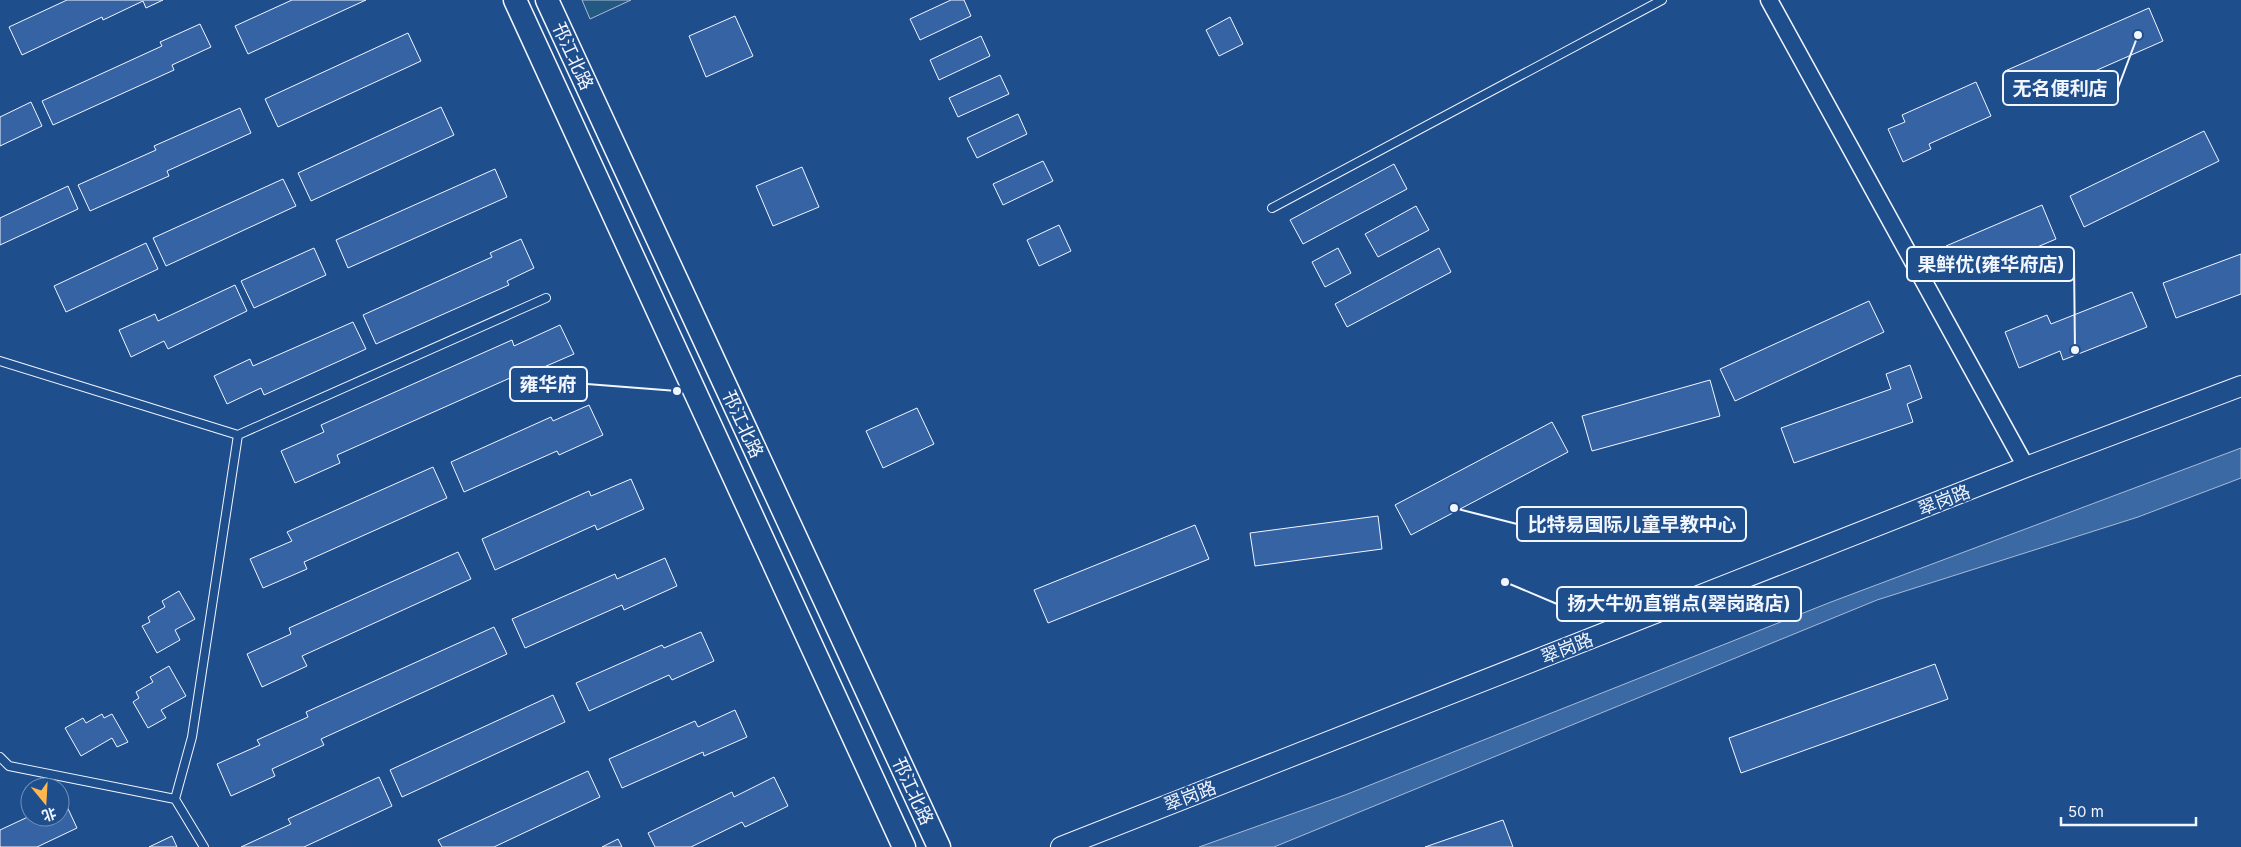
<svg xmlns="http://www.w3.org/2000/svg" width="2241" height="847" font-family="Inter,'Noto Sans SC',sans-serif">
	<style>
		.green { fill: #245a82; stroke: #a8bbd7 }
		.water { fill: #3b69a3; stroke: #a8bbd7 }
		.building { fill: #3563a3; stroke: #f2f6ff }
		.lines { fill: none; stroke-linecap: round; stroke-linejoin: round }
		.service-casing { stroke: #f2f6ff; stroke-width: 10 }
		.minor-casing { stroke: #f2f6ff; stroke-width: 19 }
		.tertiary-casing { stroke: #f2f6ff; stroke-width: 22 }
		.secondary-casing { stroke: #f2f6ff; stroke-width: 25 }
		.service { stroke: #1f4e8c; stroke-width: 8 }
		.minor { stroke: #1f4e8c; stroke-width: 16 }
		.tertiary { stroke: #1f4e8c; stroke-width: 20 }
		.secondary { stroke: #1f4e8c; stroke-width: 22 }
		.labels { text-anchor: middle; dominant-baseline: central; stroke-width: 4; stroke-linejoin: round; paint-order: stroke }
		.street-label { font-size: 18px; fill: #f2f6ff; stroke: #1f4e8c }
		.leader { fill: none; stroke: #f2f6ff; stroke-width: 2 }
		.callout-dot { fill: #f2f6ff; stroke: #1f4e8c; stroke-width: 2 }
		.callout { fill: #1f4e8c; stroke: #f2f6ff; stroke-width: 2 }
		.callout-label { font-size: 19px; text-anchor: middle; font-weight: bold; fill: #f2f6ff }
	</style>
	<rect width="100%" height="100%" fill="#1f4e8c"/>
	<path class="green" d="M582,0H631L590,19Z"/>
	<path class="water" d="M2241,448V478L2138,517L1877,600L1274,847H1199L1345,795L1831,602Z"/>
	<path class="building" d="M67,0H163L146,8L143,1L103,20L102,17L22,55L9,27Z
		M292,0H366L248,54L235,26Z
		M951,0H964L971,16L920,40L910,19Z
		M2149,8L2163,41L2020,104L2005,71Z
		M735,16L753,56L706,77L689,36Z
		M1230,17L1243,44L1219,56L1206,30Z
		M200,24L211,47L172,65L174,70L53,125L42,101L162,46L160,42Z
		M408,33L421,61L278,127L265,99Z
		M981,36L990,56L939,80L930,60Z
		M1000,75L1009,94L958,117L949,98Z
		M1976,82L1991,116L1929,144L1931,149L1903,162L1888,129L1905,122L1902,115Z
		M31,102L42,126L0,146V117Z
		M441,107L454,135L311,201L298,173Z
		M240,108L251,133L167,171L169,176L90,211L78,185L156,150L154,146Z
		M1018,114L1027,134L977,158L967,138Z
		M2204,131L2219,161L2084,227L2070,196Z
		M1043,161L1053,181L1003,205L993,184Z
		M1394,164L1407,189L1303,244L1290,220Z
		M802,167L819,207L773,226L756,186Z
		M495,169L507,197L348,268L336,240Z
		M283,179L296,206L166,266L153,238Z
		M68,186L78,209L0,245V218Z
		M2042,205L2056,239L1960,280L1946,246Z
		M1416,206L1429,230L1378,257L1365,234Z
		M1059,225L1071,251L1039,266L1027,240Z
		M521,239L534,268L507,281L509,285L376,344L363,315L492,257L490,253Z
		M146,243L158,269L66,312L54,286Z
		M314,248L326,275L254,308L241,281Z
		M1338,248L1351,273L1325,287L1312,262Z
		M1439,248L1451,272L1347,327L1335,304Z
		M2241,254V294L2176,318L2163,283Z
		M235,285L247,311L168,349L164,341L131,357L119,330L155,314L158,321Z
		M2132,292L2147,327L2063,360L2060,351L2019,368L2005,332L2047,315L2051,324Z
		M1869,301L1884,332L1735,401L1720,369Z
		M353,322L366,349L264,395L261,388L227,404L214,376L250,359L253,366Z
		M560,325L574,354L521,377L519,374L337,455L340,463L295,483L281,451L324,432L321,425L512,340L514,346Z
		M1910,365L1922,398L1907,404L1913,422L1794,463L1781,428L1891,389L1886,374Z
		M1710,380L1720,416L1592,451L1582,416Z
		M589,405L603,435L559,455L557,451L464,492L451,462L551,417L553,421Z
		M917,408L934,444L883,468L866,431Z
		M1552,422L1568,452L1411,535L1395,505Z
		M433,467L447,498L304,562L307,569L263,588L250,559L292,541L287,532Z
		M631,479L644,509L597,530L595,525L495,570L482,539L589,491L591,496Z
		M1378,516L1382,549L1255,566L1250,533Z
		M1195,525L1209,559L1048,623L1034,590Z
		M458,552L471,579L302,656L307,666L262,687L247,654L291,634L289,628Z
		M665,558L677,586L624,610L622,605L525,648L512,619L615,574L617,579Z
		M179,591L195,619L175,630L180,640L157,653L142,626L150,622L148,617L165,607L162,601Z
		M494,627L507,654L321,739L324,745L272,769L275,776L231,796L217,764L260,745L257,740L308,717L306,712Z
		M701,632L714,661L672,680L669,675L589,711L576,683L662,645L664,648Z
		M1935,664L1948,699L1741,773L1729,738Z
		M169,666L186,696L161,710L166,718L148,728L133,702L139,698L136,692L153,682L150,677Z
		M553,695L565,722L402,797L390,770Z
		M735,710L747,737L704,756L703,752L622,788L609,759L695,721L698,727Z
		M102,714L104,718L112,714L128,742L117,747L112,738L81,756L65,728L83,718L86,723Z
		M588,771L600,797L494,847H442L438,840Z
		M379,777L392,806L304,847H241L291,824L288,819Z
		M774,777L788,806L745,827L742,822L691,847H655L648,833L732,792L734,797Z
		M64,800L77,828L37,847H0V830L30,816L60,817V802Z
		M1503,820L1513,847H1425Z
		M172,836L177,847H149Z
		M618,839L622,847H602Z"/>
	<g class="lines">
		<g class="service-casing">
			<path id="service" d="M1272,208L1662,0
				M0,361L238,435L192,737L175,799L9,766L0,757
				M238,435L546,298
				M175,799L204,847"/>
		</g>
		<g class="minor-casing">
			<path id="minor" d="M1769,0L2026,467"/>
		</g>
		<g class="tertiary-casing">
			<path id="tertiary" d="M1061,847L2026,467L2241,386"/>
		</g>
		<g class="secondary-casing">
			<path id="secondary" d="M515,0L904,847
				M547,0L939,847"/>
		</g>
		<use href="#service" class="service"/>
		<use href="#minor" class="minor"/>
		<use href="#tertiary" class="tertiary"/>
		<use href="#secondary" class="secondary"/>
	</g>
	<g class="labels">
		<g class="street-label">
			<text transform="translate(573 56) rotate(65)">邗江北路</text>
			<text transform="translate(743 424) rotate(65)">邗江北路</text>
			<text transform="translate(1944 500) rotate(-21)">翠岗路</text>
			<text transform="translate(1567 648) rotate(-21)">翠岗路</text>
			<text transform="translate(913 791) rotate(65)">邗江北路</text>
			<text transform="translate(1190 796) rotate(-21)">翠岗路</text>
		</g>
	</g>
	<path class="leader" d="M2138 35L2118 88M2075 350L2074 264M677 391L587 384M1454 508L1517 524M1505 582L1557 604"/>
	<g class="callout-dot">
		<circle cx="2138" cy="35" r="5"/>
		<circle cx="2075" cy="350" r="5"/>
		<circle cx="677" cy="391" r="5"/>
		<circle cx="1454" cy="508" r="5"/>
		<circle cx="1505" cy="582" r="5"/>
	</g>
	<g class="callout">
		<rect x="2003" y="71" width="115" height="34" rx="5"/>
		<rect x="1907" y="247" width="167" height="34" rx="5"/>
		<rect x="510" y="367" width="77" height="34" rx="5"/>
		<rect x="1517" y="507" width="229" height="34" rx="5"/>
		<rect x="1557" y="587" width="244" height="34" rx="5"/>
	</g>
	<g class="callout-label">
		<text x="2060" y="95">无名便利店</text>
		<text x="1991" y="271">果鲜优(雍华府店)</text>
		<text x="548" y="391">雍华府</text>
		<text x="1632" y="531">比特易国际儿童早教中心</text>
		<text x="1679" y="610">扬大牛奶直销点(翠岗路店)</text>
	</g>
	<g transform="translate(45 802) rotate(162)"><circle r="24" fill="#1f4e8c" stroke="#7391ba"/>
	<path d="M0-4L9 19L0 12L-9 19Z" fill="#ffb74d"/>
	<text y="-8" font-size="14" font-weight="bold" text-anchor="middle" fill="#f2f6ff">北</text>
	</g>
	<path d="M2061 817v8h135v-8" fill="none" stroke="#f2f6ff" stroke-width="2.5"/>
	<text x="2068" y="817" font-size="15" fill="#f2f6ff" stroke="#1f4e8c" stroke-width="4" paint-order="stroke">50 m</text>
</svg>
